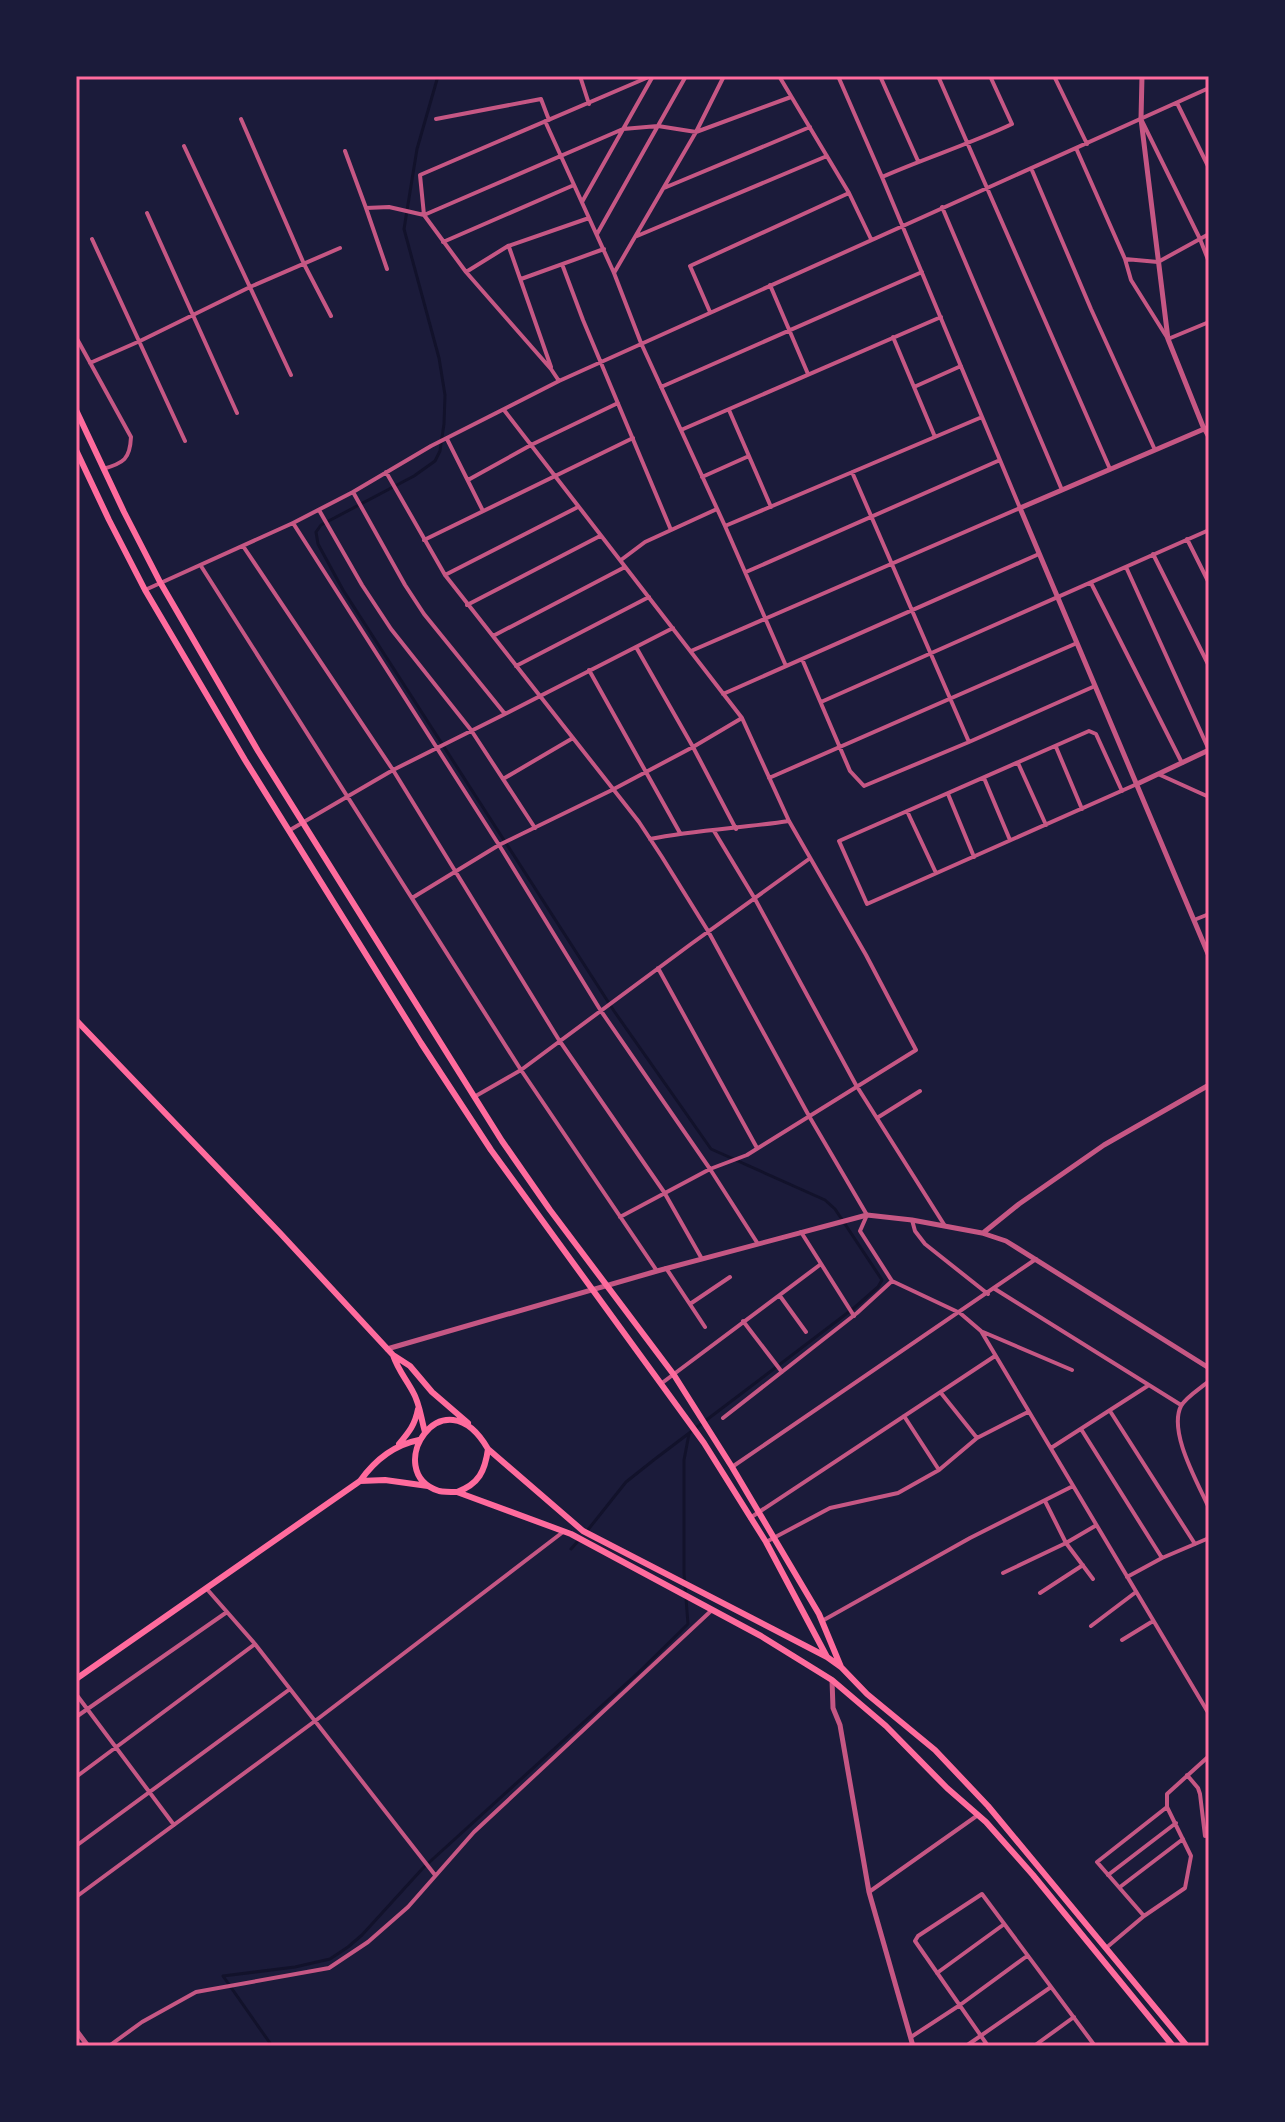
<svg xmlns="http://www.w3.org/2000/svg" width="1285" height="2122" font-family="Signika,sans-serif">
	<style>
		.lines { fill: none; stroke-linecap: round; stroke-linejoin: round }
		.stream { stroke: #12122b; stroke-width: 3 }
		.minor { stroke: #c65784; stroke-width: 4 }
		.tertiary { stroke: #c65784; stroke-width: 5 }
		.primary { stroke: #ff6b9d; stroke-width: 6 }
		.neatline { fill: none; stroke: #ff6b9d; stroke-width: 3 }
	</style>
	<rect width="100%" height="100%" fill="#1b1b3a"/>
	<g class="lines">
		<path class="stream" d="M438,76L417,149L404,229L439,358L445,395L444,424L440,451L435,461L414,476L321,525L316,532L318,544L343,590L614,1011L711,1149L825,1200L835,1209L882,1280L878,1287L854,1308L655,1459L626,1482L587,1531
			M571,1549L579,1540
			M272,2046L223,1976L295,1967L330,1959L348,1947L362,1935L423,1868L639,1672L688,1624L684,1573V1460L689,1434"/>
		<path class="minor" d="M580,76L589,104
			M779,76L849,193L871,239
			M880,76L918,161
			M938,76L1110,469
			M1054,76L1087,144
			M1177,103L1209,168
			M241,119L304,264L331,316
			M436,119L541,99L549,120
			M545,121L614,273L641,343L725,526L786,666
			M1142,121L1200,239L1209,262
			M184,146L291,375
			M1076,148L1125,259L1131,280L1168,339L1209,322
			M345,151L366,208L389,207L424,215L623,129L658,126L696,132L791,97
			M1031,168L1091,309L1155,450
			M882,177C925,158 970,144 1012,124L990,76
			M664,188L810,127
			M582,202L653,76
			M942,207L1062,490
			M366,208L387,269
			M147,213L237,413
			M597,234L686,76
			M637,236L827,156
			M92,239L185,441
			M443,242L574,185
			M509,247L551,367
			M1125,259L1158,262L1209,234
			M562,264L583,320L671,530
			M466,272L508,246L589,218
			M614,273L696,132L724,76
			M521,279L604,249
			M770,285L808,374
			M710,312L690,266L849,193
			M76,337L131,437C130,459 124,463 103,469
			M893,337L935,437
			M90,363L140,341L250,287L340,248
			M559,381L551,369L466,272L424,215L420,175L651,76
			M661,387L922,272
			M914,387L961,366
			M504,410L742,718L789,821L866,955L916,1050L747,1155L710,1169L620,1217
			M729,410L771,507
			M1209,426L1204,429L1209,438
			M681,430L941,317
			M447,439L483,511
			M386,472L445,575L639,822L662,857L708,931L809,1116L867,1215L860,1231L892,1281L960,1313L981,1331L1209,1714
			M852,472L969,742
			M702,477L749,456
			M468,480L531,445L618,403
			M353,492L405,585L424,614L505,714
			M319,510L362,585L391,629L471,730L535,828
			M293,523L499,845L601,1011L710,1169L758,1244
			M725,526L982,417
			M1187,539L1209,583
			M424,540L633,438
			M243,546L393,770L559,1040L664,1192L702,1259
			M1153,554L1209,666
			M621,560L645,542L717,509
			M201,566L521,1070L657,1271
			M1126,567L1209,750
			M746,572L1000,460
			M445,575L578,507
			M1091,583L1182,763
			M145,590L293,523L353,492L431,446L559,381L1209,88
			M467,605L600,536
			M493,636L625,567
			M636,647L693,747L736,829
			M691,651L1020,508L882,177L838,76
			M802,659L850,771L864,786L969,742L1095,686
			M516,666L649,597
			M589,670L680,833
			M723,694L1039,554
			M821,702L1209,530
			M1056,747L1082,809
			M1018,763L1046,825
			M1158,774L1209,797
			M769,778L1077,643
			M984,778L1010,840
			M503,779L573,738
			M1122,791L1096,734L1089,731L839,841L867,904L1137,784
			M948,794L974,857
			M907,811L936,873
			M290,830L393,770L505,714L673,628
			M714,831L755,899L856,1085L945,1226
			M650,839C696,830 743,828 789,821
			M412,898L499,845L612,790L693,747L742,718
			M1194,920L1209,914
			M658,968L757,1148
			M474,1097L521,1070L691,944L809,859
			M877,1118L920,1091
			M912,1220L915,1231L925,1244L988,1294
			M801,1232L854,1316
			M666,1268L705,1327
			M995,1289L1181,1405
			M780,1296L806,1332
			M690,1304L730,1277
			M743,1321L782,1372
			M983,1332L1072,1370
			M1209,1381C1201,1388 1186,1397 1181,1406C1168,1432 1198,1483 1209,1508
			M662,1383L821,1264
			M941,1393L977,1438
			M1110,1411L1195,1544
			M904,1416L939,1470
			M723,1418L857,1313L892,1281
			M1081,1429L1162,1558
			M1051,1448L1149,1385
			M732,1467L1036,1259
			M1045,1501L1066,1543L1093,1579
			M750,1518L995,1356
			M766,1542L830,1508L898,1493L939,1470L977,1438L1028,1412
			M1003,1573L1066,1543L1095,1526
			M1127,1577L1162,1558L1209,1538
			M206,1588L255,1644L435,1875
			M1040,1593L1083,1565
			M822,1621L970,1538L1073,1486
			M1091,1626L1136,1592
			M1122,1640L1153,1621
			M76,1694L174,1825
			M76,1717L227,1612
			M1187,1775L1198,1788L1200,1794L1205,1836
			M76,1777L255,1644
			M76,1846L290,1689
			M1108,1875L1176,1823
			M1120,1887L1183,1839
			M869,1892L978,1815
			M76,1897L315,1721L563,1532
			M1144,1916L1097,1862L1167,1807
			M1106,1948L1144,1916L1185,1888L1191,1856L1167,1807V1794L1209,1756
			M937,1973L1003,1925
			M911,2037L960,2005L1027,1956
			M109,2046L142,2022L196,1992L329,1968L368,1942L408,1907L474,1832L712,1610
			M966,2046L1051,1987
			M988,2046L915,1941L918,1936L982,1894L1095,2046
			M1034,2046L1074,2017"/>
		<path class="tertiary" d="M1142,76L1141,119L1168,339L1204,429L1020,508L1209,956
			M1137,784L1209,750
			M983,1233L1019,1204L1104,1145L1209,1085
			M387,1349L657,1271L867,1215L912,1220L982,1233L1006,1241L1209,1368
			M832,1680L833,1708L840,1725L869,1892L913,2046
			M76,2030L88,2046"/>
		<path class="primary" d="M76,410L124,512L160,582L258,751L502,1141L550,1210L674,1375L732,1467L819,1614L841,1667
			M76,450L109,520L145,590L245,760L421,1043L491,1150L704,1443L766,1542L827,1657
			M76,1020L280,1233L393,1355L410,1366L432,1392L468,1423
			M393,1355C398,1370 406,1379 413,1392C420,1404 421,1419 425,1432
			M399,1444C409,1432 415,1425 418,1409
			M488,1449L583,1531L827,1657L841,1667L867,1694L935,1750L988,1806L1187,2046
			M360,1481L385,1480L428,1486
			M457,1492C479,1484 485,1471 488,1449C443,1371 380,1472 439,1491C444,1492 452,1492 457,1492L571,1534L761,1636L832,1680L886,1726L947,1788L986,1822L1033,1875L1173,2046
			M76,1679L360,1481C375,1460 393,1445 419,1440"/>
	</g>
	<rect width="1285" height="2122" fill="none" stroke="#1b1b3a" stroke-width="156"/>
	<rect x="78" y="78" width="1129" height="1966" class="neatline"/>
</svg>
